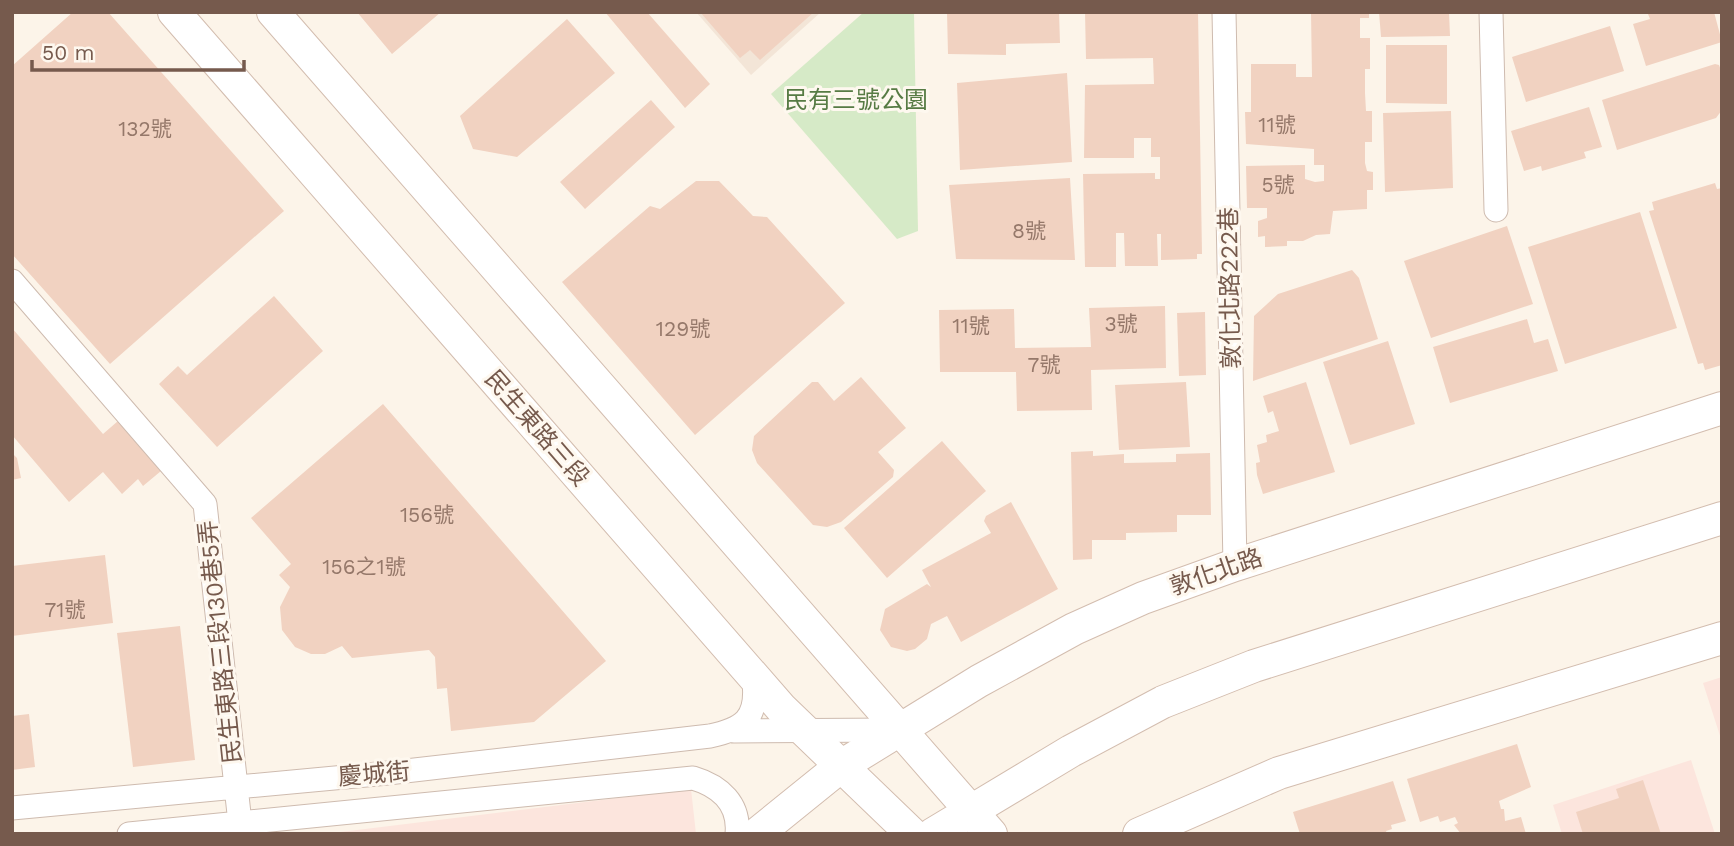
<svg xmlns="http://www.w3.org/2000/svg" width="1734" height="846" font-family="'Work Sans','Noto Sans TC',sans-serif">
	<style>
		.residential { fill: #f3e5d7 }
		.commercial { fill: #fce5dd }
		.green { fill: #d6eac7 }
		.building { fill: #f1d2c1 }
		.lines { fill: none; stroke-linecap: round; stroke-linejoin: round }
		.street-casing { stroke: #cebbaf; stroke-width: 25 }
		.secondary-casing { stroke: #d3bdaf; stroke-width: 34 }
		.street { stroke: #fff; stroke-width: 23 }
		.secondary { stroke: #fff; stroke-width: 32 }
		.labels { text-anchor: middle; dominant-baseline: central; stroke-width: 6; stroke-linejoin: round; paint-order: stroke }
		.number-label { font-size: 21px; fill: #95786a }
		.park-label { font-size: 24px; fill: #577b44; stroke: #fef8ef }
		.street-label { font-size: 24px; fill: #765a4d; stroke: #fef8ef }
	</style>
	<rect width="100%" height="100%" fill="#fcf4e9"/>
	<path class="residential" d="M696,12H821L751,75Z"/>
	<path class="commercial" d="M1722,677V742L1703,683Z
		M1691,760L1715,834H1562L1553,805Z
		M691,789L696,834H324L357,830Z"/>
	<path class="green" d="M864,12H914L918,231L897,239L771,94Z"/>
	<path class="building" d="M73,12H108L284,211L110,364L12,254V66Z
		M357,12H441L392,54Z
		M605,12H647L710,84L685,108Z
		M700,12H814L760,60L750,50L740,58Z
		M947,12H1059L1060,43L1006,44V55L948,54Z
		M1085,12H1198L1202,254H1197V259L1161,260V234H1157L1158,266H1125L1124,233H1116V267H1085L1083,174L1155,173V179H1160V157H1151V138H1134V158H1084L1085,85L1154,84L1153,58L1086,59Z
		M1311,12H1369V18H1360V38H1370V69H1365V93L1366,111H1372V142H1365V163L1367,171L1373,172V190H1367V209L1333,211L1330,234L1316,235L1303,241H1287V246L1265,247V236L1258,237V221L1267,218V208H1247L1246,166L1305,165V179L1315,182L1324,181V165H1314V149L1246,144L1245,112H1251V64H1296V77H1312Z
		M1379,12H1449L1450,36L1381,37Z
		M1654,12H1714L1722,42L1646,66L1633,24L1650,19L1648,14Z
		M567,19L615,73L517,157L473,149L460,116Z
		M1610,26L1624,71L1526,102L1512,57Z
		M1386,45H1447V104L1386,103Z
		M1715,64L1719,65L1722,73V110L1716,118L1617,150L1602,100Z
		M1067,73L1072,162L960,170L957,83Z
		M651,100L675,127L585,209L560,182Z
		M1589,107L1602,147L1584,152L1586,158L1542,171L1541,166L1524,171L1511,131Z
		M1451,111L1453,188L1385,192L1383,113Z
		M1070,178L1075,260L956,259L949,185Z
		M696,181H719L753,216L767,217L845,303L695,435L562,282L650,206L660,209Z
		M1715,183L1717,189L1722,188V365L1705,370L1703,363L1698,364L1649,211L1654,210L1652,202Z
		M1640,212L1677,328L1565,364L1528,247Z
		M1507,226L1533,304L1431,338L1404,261Z
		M1352,270L1359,278L1378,339L1253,381L1254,316L1278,294Z
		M274,296L323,351L217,447L159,384L178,366L187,375Z
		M1165,306L1166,368L1091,370L1092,410L1017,411L1016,372H940L939,310L1014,309L1015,348L1091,347L1089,308Z
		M1205,312L1206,375L1179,376L1177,313Z
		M1527,319L1534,343L1548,339L1558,371L1450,403L1433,347Z
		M12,328L103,434L118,421L161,471L143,486L138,479L122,494L103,472L69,502L12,435Z
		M1388,341L1415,424L1350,445L1323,362Z
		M861,377L906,428L878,452L894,470L893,477L841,522L827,527L813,525L757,463L752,450L754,436L812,382H818L834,401Z
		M1186,382L1190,447L1119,450L1115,385Z
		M1306,382L1335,472L1263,494L1257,475L1256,463L1260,462L1257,445L1267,442L1266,435L1279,431L1273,411L1268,413L1263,396Z
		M383,404L606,661L534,722L451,731L447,688L437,689L435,657L429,650L352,658L342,646L325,654H311L295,647L282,630L280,607L290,587L279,575L291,564L251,518Z
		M942,441L986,491L887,578L844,528Z
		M1093,451V456L1124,454V463L1176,462V454L1210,453L1211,515H1177V532L1126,533V540H1092V559L1073,560L1071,452Z
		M12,453L17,458L21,478L12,480Z
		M1011,502L1058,589L961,642L947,616L931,624L927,639L915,649L907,651L891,647L880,630L885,609L927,584L931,587L922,570L991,533L984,521L986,516Z
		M105,555L113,623L12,636V566Z
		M180,626L195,760L133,767L117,633Z
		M29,714L35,767L12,770V716Z
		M1517,744L1531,787L1499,801L1501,809H1504L1505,821L1521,817L1526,834H1461L1454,825L1458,823L1455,817L1440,822L1438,816L1420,822L1407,779Z
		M1643,780L1661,834H1583L1576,812L1619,798L1616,789Z
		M1393,781L1406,821L1391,825L1392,829L1386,831L1387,834H1300L1293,812Z"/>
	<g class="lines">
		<g class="street-casing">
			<path id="street" d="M1224,12L1235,565
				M1491,12L1496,210
				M12,281L205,504L240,823
				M734,731L899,730
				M12,808L388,773L710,736C743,729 758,719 754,682L747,673
				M129,834L693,778C720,786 740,804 737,834"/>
		</g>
		<g class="secondary-casing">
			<path id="secondary" d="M174,12L781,708L912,834
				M273,12L991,834
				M757,834L841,766L979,681L1074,629L1143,598L1235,565L1722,408
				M933,834L1071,751L1163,702L1254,666L1722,518
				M1139,834L1279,773L1722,638"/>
		</g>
		<use href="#street" class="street"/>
		<use href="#secondary" class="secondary"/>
	</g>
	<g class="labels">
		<g class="number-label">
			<text x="1277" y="124">11號</text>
			<text x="145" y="128">132號</text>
			<text x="1278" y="184">5號</text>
			<text x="1029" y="230">8號</text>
			<text x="1121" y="323">3號</text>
			<text x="971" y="325">11號</text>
			<text x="683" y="328">129號</text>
			<text x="1044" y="364">7號</text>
			<text x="427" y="514">156號</text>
			<text x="364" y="566">156之1號</text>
			<text x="65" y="609">71號</text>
		</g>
		<g class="park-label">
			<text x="856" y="100">民有三號公園</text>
		</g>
		<g class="street-label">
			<text transform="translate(1230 288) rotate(-91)">敦化北路222巷</text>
			<text transform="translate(537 428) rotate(49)">民生東路三段</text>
			<text transform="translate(1216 572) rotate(-19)">敦化北路</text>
			<text transform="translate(220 642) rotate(-96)">民生東路三段130巷5弄</text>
			<text transform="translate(374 774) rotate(-5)">慶城街</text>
		</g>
	</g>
	<rect width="1734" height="846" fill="none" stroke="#765a4d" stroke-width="28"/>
	<path d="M32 60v10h212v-10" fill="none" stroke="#765a4d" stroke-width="3.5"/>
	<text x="42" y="60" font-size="21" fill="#765a4d" stroke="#fef8ef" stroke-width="5" paint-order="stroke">50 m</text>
</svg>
